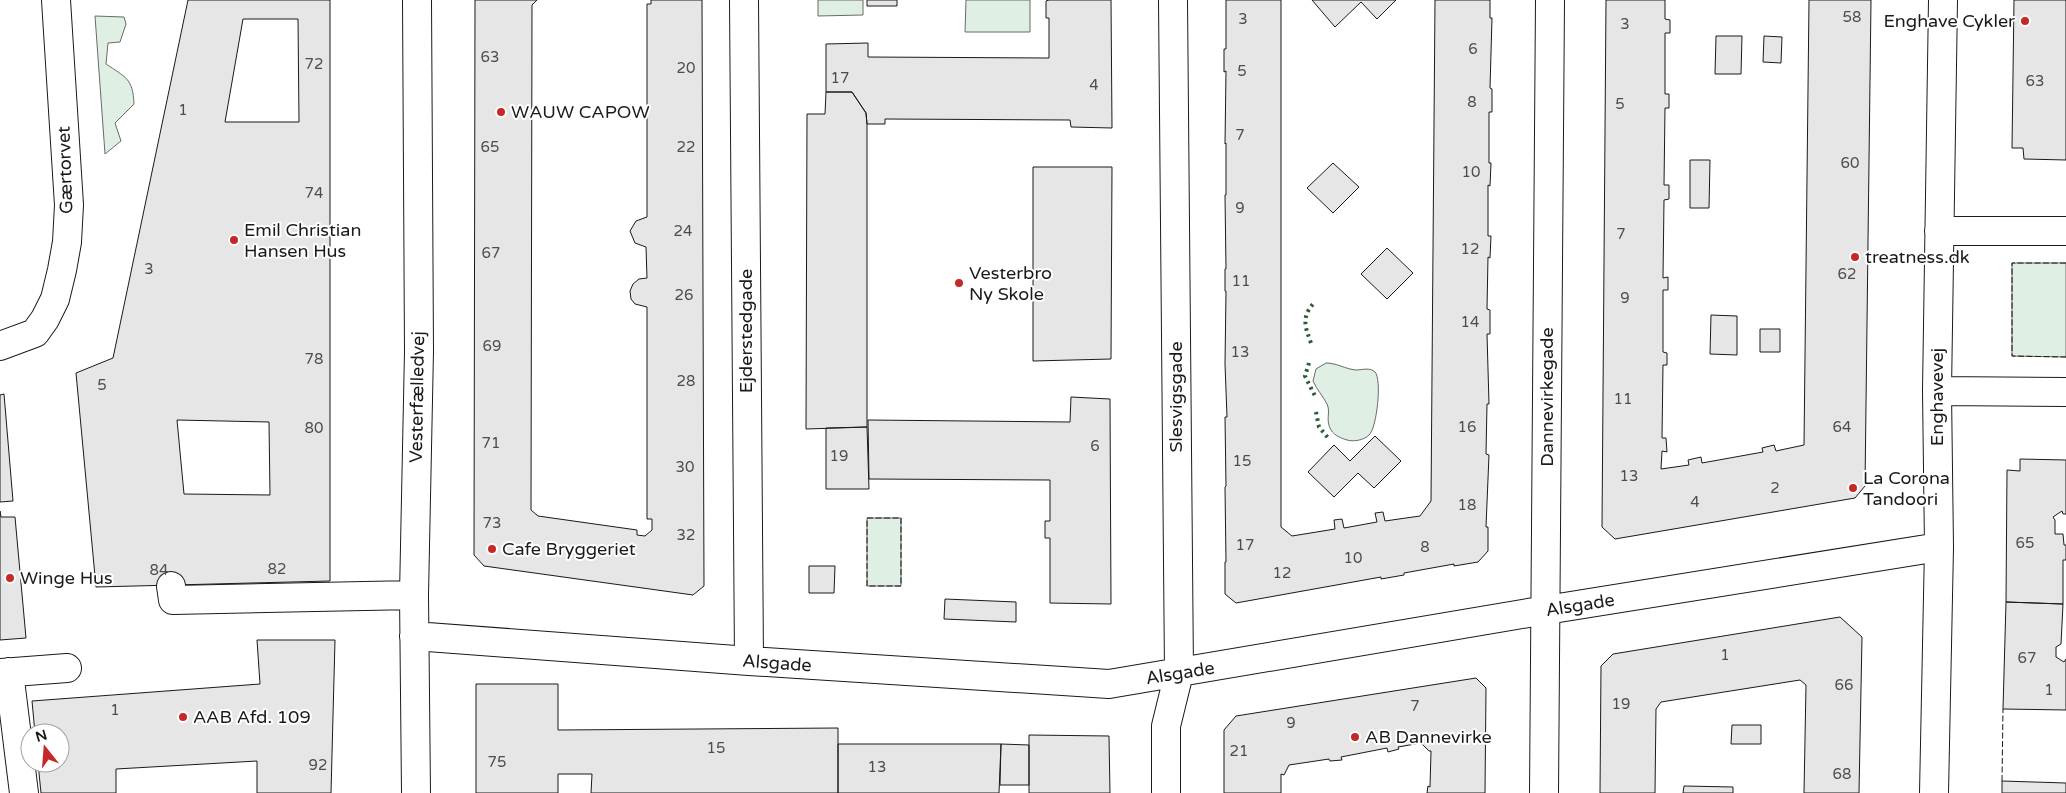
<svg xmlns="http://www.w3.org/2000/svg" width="2066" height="793" font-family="'Varela Round',sans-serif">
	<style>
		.green { fill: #e0efe3; stroke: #6a6a6a }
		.building { fill: #e6e6e6; stroke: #1a1a1a; fill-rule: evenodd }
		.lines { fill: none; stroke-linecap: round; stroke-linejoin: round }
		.minor-casing { stroke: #1a1a1a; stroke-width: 30 }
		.minor { stroke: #fff; stroke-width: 28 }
		.hedge { stroke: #2b5a34; stroke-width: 4; stroke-dasharray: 2.5 4; stroke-linecap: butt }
		.fence { stroke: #1a1a1a; stroke-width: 1; stroke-dasharray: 6 2.5; stroke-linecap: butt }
		.poi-dot { fill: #c62828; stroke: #fff; stroke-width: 2 }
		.labels { text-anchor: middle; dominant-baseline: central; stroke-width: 4; stroke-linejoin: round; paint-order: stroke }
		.number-label { font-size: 15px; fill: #4d4d4d }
		.poi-label { font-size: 18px; fill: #1a1a1a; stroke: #fff; text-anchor: start }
		.street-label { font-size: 18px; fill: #1a1a1a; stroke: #fff }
	</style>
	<rect width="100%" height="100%" fill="#fff"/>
	<path class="green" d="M818,0H863V15L818,16Z
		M966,0H1030V32H965Z
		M95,16L124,17L126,24L120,42L108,43L106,64C125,77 133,78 134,104L115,123L121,141L105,154Z
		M2012,263H2066V357L2012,356Z
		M1326,363C1337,363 1345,369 1356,370C1362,370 1370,367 1375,372C1382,379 1377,428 1369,435C1364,440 1354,442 1347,440C1341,438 1335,436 1331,430C1325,420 1331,412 1327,404C1323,396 1317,390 1313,381L1316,369Z
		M867,518H901V586H867Z"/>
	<path class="building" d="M188,0H330V581L96,587L76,373L113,358ZM243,19H298L299,122H225ZM177,420L269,422L270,495L184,494Z
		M475,0H537L532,5L531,510L538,516L637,530V535L645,536L652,530V519H647V307L635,304L631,299L630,291L633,284L639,279L647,278L646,247L635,243L630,231L636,221L647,217V4H651V0H702L704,586L693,595L484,566L474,555Z
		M867,0H897V6H867Z
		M1049,0H1111L1112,128L1071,127L1070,120L885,119V124H867L866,113L852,92H826V44L868,43V57L1049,58V18H1046V1Z
		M1226,0H1281V527L1292,536L1335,529L1334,520L1342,519L1344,528L1377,522L1375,513L1383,512L1385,521L1420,516L1431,501L1435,0H1490V18H1492L1490,88L1492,89V112H1489V163H1491L1490,186L1488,185V236H1491L1490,258L1488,257L1487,309L1490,310V334H1487L1489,404H1487L1486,454L1489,455L1486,527H1488V551L1478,562L1454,566V564L1404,573V575L1381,579V577L1236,603L1225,594V562H1226L1225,487L1226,486L1225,417H1227L1225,364L1226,291H1225V269H1226L1225,195H1226V143L1225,144L1226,71L1224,72V49H1226Z
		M1312,0H1396L1377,19L1361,2L1335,27Z
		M1606,0H1665V19L1670,20V33H1665V94H1669V108H1665L1664,185H1669V199L1664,200L1663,278L1668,277V290H1663V352L1667,353V365H1663L1662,438H1666L1667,452L1662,451L1661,469L1689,465L1688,460L1701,457L1702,463L1763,452L1762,448L1774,445L1776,451L1804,445L1809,0H1871L1865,486L1855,498L1615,539L1602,527Z
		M2014,0H2066V160L2024,159L2023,148H2012Z
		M1716,36H1742L1741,74H1715Z
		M1764,36L1782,37L1781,63L1763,62Z
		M826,92H852L866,113L867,124V427L806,429L807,114H825Z
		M1690,160H1710L1709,208H1690Z
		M1333,163L1359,187L1333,213L1307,188Z
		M1033,167H1112L1111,359L1033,361Z
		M1387,248L1413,273L1387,299L1361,274Z
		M1711,315L1737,316V355L1710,354Z
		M1760,329H1780V352H1760Z
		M4,394L13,501L0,502V395Z
		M1071,397L1110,399L1111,604L1050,603V538H1045V521H1050V480L869,479L868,420L1070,422Z
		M867,427L869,489H826V428Z
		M1375,436L1401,461L1374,488L1358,473L1334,497L1308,472L1334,445L1350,461Z
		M2020,459L2066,460V514H2063L2062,511L2053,517L2055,520V534H2063L2064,545H2066V560H2063V604L2006,602L2007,470L2020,471Z
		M0,511L1,517H15L26,638L0,640Z
		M809,566H835L834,593H809Z
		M945,599L1016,602V622L944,619Z
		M2006,602L2063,604L2061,644L2056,647V657L2064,662L2066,659V710L2003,709Z
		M1840,617L1862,637L1859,793H1804L1806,685L1800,680L1661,702L1656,709L1655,793H1600L1601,666L1613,654Z
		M257,640H335L331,793H257V761L116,769V793H41L38,763H60V733H35L32,701L260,684Z
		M1476,678L1486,688L1485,793H1427L1428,786L1430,787L1431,751H1429L1421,743L1398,747L1399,749L1388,752L1387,748L1341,757L1342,760L1330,761L1329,759L1289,765L1284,775L1281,774V793H1224V730L1236,716Z
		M476,684H558V730L838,728V793H591L592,774H558V793H476Z
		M1732,725H1761V744H1731Z
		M1029,735L1109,736L1110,793H1029Z
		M838,744H1001L999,793H838Z
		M1001,744L1029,745V785H1000Z
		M2002,781L2066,783V793H2002Z
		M1684,786L1733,787V793H1683Z"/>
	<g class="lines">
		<g class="minor-casing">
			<path id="minor" d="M744,0L749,661
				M1939,231H2066
				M0,346L35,333L45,319L55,299L62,270L67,242L69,205L56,0
				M1937,391L2066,392
				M171,586L173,600L414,595
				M414,636L749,661L1109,684L1546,610L1939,547
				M9,672L24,793
				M0,673L67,668
				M416,793L414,595L419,351L417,0
				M1166,793V726L1179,673L1173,0
				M1544,793L1550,0
				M1934,793L1939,547L1937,391L1943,0"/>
		</g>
		<use href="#minor" class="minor"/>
		<path class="hedge" d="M1311,343C1305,327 1301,317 1314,303
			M1309,363L1305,376L1315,396
			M1316,412L1319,427L1329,439"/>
		<path class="fence" d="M2066,263H2012V356L2066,357
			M867,518H901V586H867Z
			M2002,781L2003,709"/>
	</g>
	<g class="poi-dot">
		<circle cx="2025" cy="21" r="5"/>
		<circle cx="501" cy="112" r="5"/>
		<circle cx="234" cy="240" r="5"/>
		<circle cx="1855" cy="257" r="5"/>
		<circle cx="959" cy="283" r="5"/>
		<circle cx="1853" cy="488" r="5"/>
		<circle cx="492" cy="549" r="5"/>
		<circle cx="10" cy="578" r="5"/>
		<circle cx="183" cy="717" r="5"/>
		<circle cx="1355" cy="737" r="5"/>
	</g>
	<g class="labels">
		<g class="number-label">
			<text x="1852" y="17">58</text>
			<text x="1243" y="19">3</text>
			<text x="1625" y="24">3</text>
			<text x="1473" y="49">6</text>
			<text x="490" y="57">63</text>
			<text x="314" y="64">72</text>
			<text x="686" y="68">20</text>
			<text x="1242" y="71">5</text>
			<text x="840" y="78">17</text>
			<text x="2035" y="81">63</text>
			<text x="1094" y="85">4</text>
			<text x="1472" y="102">8</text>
			<text x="1620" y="104">5</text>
			<text x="183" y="110">1</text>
			<text x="1240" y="135">7</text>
			<text x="490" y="147">65</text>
			<text x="686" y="147">22</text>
			<text x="1850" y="163">60</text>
			<text x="1471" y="172">10</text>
			<text x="314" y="193">74</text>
			<text x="1240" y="208">9</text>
			<text x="683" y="231">24</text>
			<text x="1621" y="234">7</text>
			<text x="1470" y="249">12</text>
			<text x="491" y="253">67</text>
			<text x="149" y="269">3</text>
			<text x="1847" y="274">62</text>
			<text x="1241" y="281">11</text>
			<text x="684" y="295">26</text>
			<text x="1625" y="298">9</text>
			<text x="1470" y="322">14</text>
			<text x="492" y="346">69</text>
			<text x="1240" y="352">13</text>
			<text x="314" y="359">78</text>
			<text x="686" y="381">28</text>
			<text x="102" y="385">5</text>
			<text x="1623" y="399">11</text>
			<text x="1467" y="427">16</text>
			<text x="1842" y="427">64</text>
			<text x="314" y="428">80</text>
			<text x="491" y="443">71</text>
			<text x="1095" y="446">6</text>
			<text x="839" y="456">19</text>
			<text x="1242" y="461">15</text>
			<text x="685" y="467">30</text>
			<text x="1629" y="476">13</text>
			<text x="1775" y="488">2</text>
			<text x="1695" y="502">4</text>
			<text x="1467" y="505">18</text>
			<text x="492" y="523">73</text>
			<text x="686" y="535">32</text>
			<text x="2025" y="543">65</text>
			<text x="1245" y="545">17</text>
			<text x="1425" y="547">8</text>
			<text x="1353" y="558">10</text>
			<text x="277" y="569">82</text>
			<text x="159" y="570">84</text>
			<text x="1282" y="573">12</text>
			<text x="1725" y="655">1</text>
			<text x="2027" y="658">67</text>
			<text x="1844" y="685">66</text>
			<text x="2049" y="690">1</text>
			<text x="1621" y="704">19</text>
			<text x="1415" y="706">7</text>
			<text x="115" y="710">1</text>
			<text x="1291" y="723">9</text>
			<text x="716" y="748">15</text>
			<text x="1239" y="751">21</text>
			<text x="497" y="762">75</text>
			<text x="318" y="765">92</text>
			<text x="877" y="767">13</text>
			<text x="1842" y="774">68</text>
		</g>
		<g class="poi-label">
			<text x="2015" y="21" text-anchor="end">Enghave Cykler</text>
			<text x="511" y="112">WAUW CAPOW</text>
			<text x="244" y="230">Emil Christian<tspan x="244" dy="21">Hansen Hus</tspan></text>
			<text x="1865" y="257">treatness.dk</text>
			<text x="969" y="273">Vesterbro<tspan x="969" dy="21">Ny Skole</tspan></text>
			<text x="1863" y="478">La Corona<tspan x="1863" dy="21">Tandoori</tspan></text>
			<text x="502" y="549">Cafe Bryggeriet</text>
			<text x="20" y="578">Winge Hus</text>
			<text x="193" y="717">AAB Afd. 109</text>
			<text x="1365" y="737">AB Dannevirke</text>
		</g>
		<g class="street-label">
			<text transform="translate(65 170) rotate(-92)">Gærtorvet</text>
			<text transform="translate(746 331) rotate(-90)">Ejderstedgade</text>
			<text transform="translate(417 397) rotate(-89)">Vesterfælledvej</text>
			<text transform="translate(1176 397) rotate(-90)">Slesvigsgade</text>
			<text transform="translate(1547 397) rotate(-90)">Dannevirkegade</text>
			<text transform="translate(1937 397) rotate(-90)">Enghavevej</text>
			<text transform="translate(1580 605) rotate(-9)">Alsgade</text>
			<text transform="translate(777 663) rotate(4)">Alsgade</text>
			<text transform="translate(1180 673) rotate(-9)">Alsgade</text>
		</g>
	</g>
	<g transform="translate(45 748) rotate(343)"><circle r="24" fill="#ffffff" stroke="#a3a3a3"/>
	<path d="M0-4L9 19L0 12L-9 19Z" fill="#c62828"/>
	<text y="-8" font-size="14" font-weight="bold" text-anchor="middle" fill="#1a1a1a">N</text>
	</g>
</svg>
